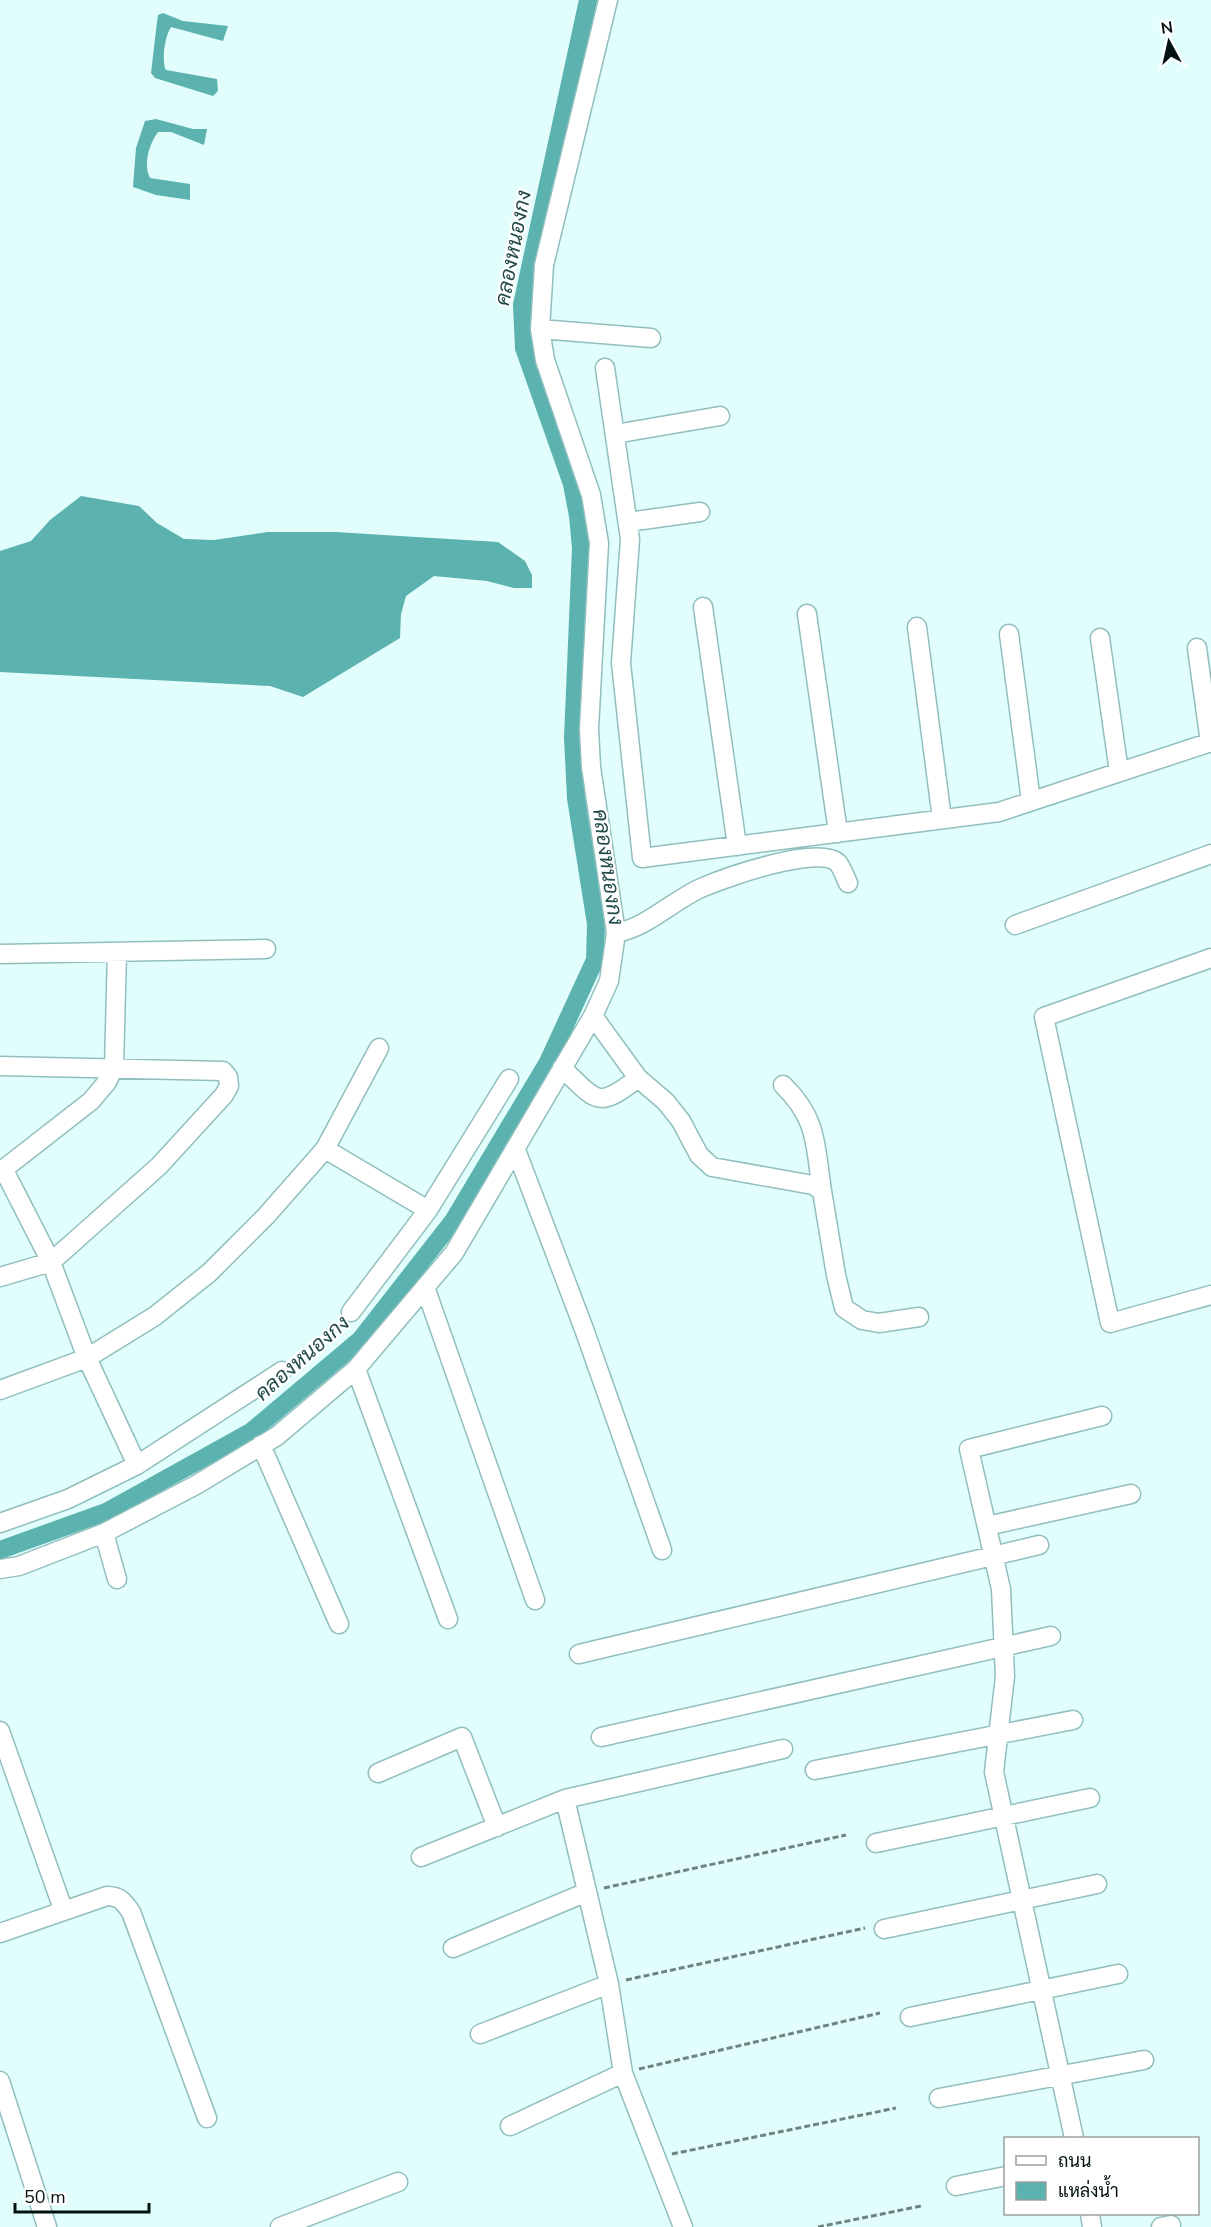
<svg xmlns="http://www.w3.org/2000/svg" width="1211" height="2227" font-family="'Nunito Sans',Sarabun,sans-serif">
	<style>
		.water { fill: #5bb2af }
		.lines { fill: none; stroke-linecap: round; stroke-linejoin: round }
		.canal { stroke: #5bb2af; stroke-width: 18 }
		.minor-casing { stroke: #90bfbd; stroke-width: 21 }
		.path { stroke: #6e8483; stroke-width: 3; stroke-dasharray: 6 3; stroke-linecap: butt }
		.minor { stroke: #fff; stroke-width: 18 }
		.labels { text-anchor: middle; dominant-baseline: central; stroke-width: 4.5; stroke-linejoin: round; paint-order: stroke }
		.water-label { font-size: 21px; font-style: italic; fill: #234b4a; stroke: #fff }
	</style>
	<rect width="100%" height="100%" fill="#e2fefc"/>
	<path class="water" d="M163,13L183,21L228,26L223,41L171,27C165,36 161,61 166,70L217,79L218,91L213,96L155,78L151,73L157,22L158,15Z
		M156,119L193,129H207L204,145L171,132H158C149,144 143,165 150,178L190,184V200L156,195L133,187L136,148L145,121Z
		M81,496L139,506L157,523L184,539L214,540L268,532H335L498,542L525,561L532,575V588H514L487,581L434,576L406,596L401,614L400,638L303,697L270,686L0,672V551L31,541L50,520Z"/>
	<g class="lines">
		<path class="canal" d="M0,1550L106,1512L252,1431L360,1340L453,1221L548,1062L595,960L596,924L576,798L573,738L581,548L578,516L572,484L524,348L522,305L588,0"/>
		<g class="minor-casing">
			<path id="minor" d="M540,329L651,338
				M605,368L630,539L621,663L642,858L999,812L1211,742
				M615,434L720,416
				M628,522L700,512
				M703,607L737,846
				M807,614L838,833
				M917,627L942,819
				M1009,634L1031,801
				M1100,638L1119,772
				M1197,648L1210,743
				M1015,925L1211,854
				M616,933C648,927 672,901 701,888C724,878 819,844 838,863C842,868 845,877 848,883
				M0,954L266,949
				M1211,958L1044,1017L1110,1323L1211,1295
				M593,1016L638,1078L666,1102L681,1121L699,1155L712,1167L813,1185L822,1191L836,1275L844,1308L862,1320L879,1323L919,1317
				M0,1066L223,1071L228,1077L229,1086L224,1095L159,1166L51,1262L0,1277
				M562,1068C597,1101 597,1110 638,1078
				M783,1085C818,1119 815,1145 822,1191
				M325,1149L428,1210
				M516,1150L584,1329L662,1550
				M4,1170L51,1262L87,1358L137,1465
				M0,1172L91,1101L107,1082L114,1067L117,952
				M425,1287L535,1600
				M351,1312L428,1210L509,1079
				M356,1369L448,1619
				M0,1390L87,1358L155,1316L209,1273L266,1216L325,1149L379,1048
				M261,1445L339,1624
				M0,1523L68,1499L137,1465L282,1371
				M987,1526L1131,1494
				M104,1533L117,1579
				M0,1569L19,1566L104,1533L196,1485L277,1436L356,1369L454,1253L593,1016L609,981L616,933L591,767L589,729L599,543L591,495L545,360L540,329L544,265L608,0
				M579,1654L1039,1545
				M0,1731L63,1909
				M601,1737L1051,1636
				M815,1770L1073,1720
				M378,1773L462,1737L497,1827
				M565,1799L783,1749
				M876,1843L1090,1798
				M421,1857L565,1799L609,1984L623,2073L683,2227
				M884,1929L1097,1884
				M0,1933L107,1896C120,1896 124,1902 131,1912L207,2118
				M453,1948L587,1892
				M910,2017L1118,1974
				M480,2034L609,1984
				M0,2081L47,2227
				M939,2098L1144,2060
				M510,2126L623,2073
				M1074,2138L994,1772L1005,1676L1001,1589L969,1449L1102,1416
				M956,2186L1006,2176
				M1090,2214L1092,2227
				M280,2227L398,2182
				M1161,2227L1171,2225"/>
		</g>
		<path class="path" d="M604,1888L846,1835
			M626,1980L865,1928
			M639,2069L880,2013
			M672,2154L896,2108
			M818,2227L921,2206"/>
		<use href="#minor" class="minor"/>
	</g>
	<g class="labels">
		<g class="water-label">
			<text transform="translate(513 248) rotate(-79)">คลองหนองกง</text>
			<text transform="translate(608 867) rotate(82)">คลองหนองกง</text>
			<text transform="translate(302 1358) rotate(-41)">คลองหนองกง</text>
		</g>
	</g>
	<rect x="1004" y="2137" width="195" height="78" fill="#ffffff" stroke="#9aa1a0" stroke-width="1.5"/>
	<rect x="1016" y="2156" width="30" height="9" fill="#ffffff" stroke="#9aa1a0" stroke-width="1.5"/>
	<text x="1058" y="2167" font-size="18" fill="#021312">ถนน</text>
	<rect x="1016" y="2182" width="30" height="18" fill="#5bb2af" stroke="#9aa1a0" stroke-width="1.5"/>
	<text x="1058" y="2197" font-size="18" fill="#021312">แหล่งน้ำ</text>
	<g transform="translate(1169 42) rotate(352)" stroke="#ffffff" stroke-width="4.5" paint-order="stroke">
	<path d="M0-4.5L10 22L0 15L-10 22Z" fill="#021312"/>
	<text y="-9" font-size="16" font-weight="bold" text-anchor="middle" fill="#021312">N</text>
	</g>
	<path d="M15 2203v9h134v-9" fill="none" stroke="#021312" stroke-width="3"/>
	<text x="24" y="2203" font-size="18" fill="#021312" stroke="#ffffff" stroke-width="4.5" paint-order="stroke">50 m</text>
</svg>
